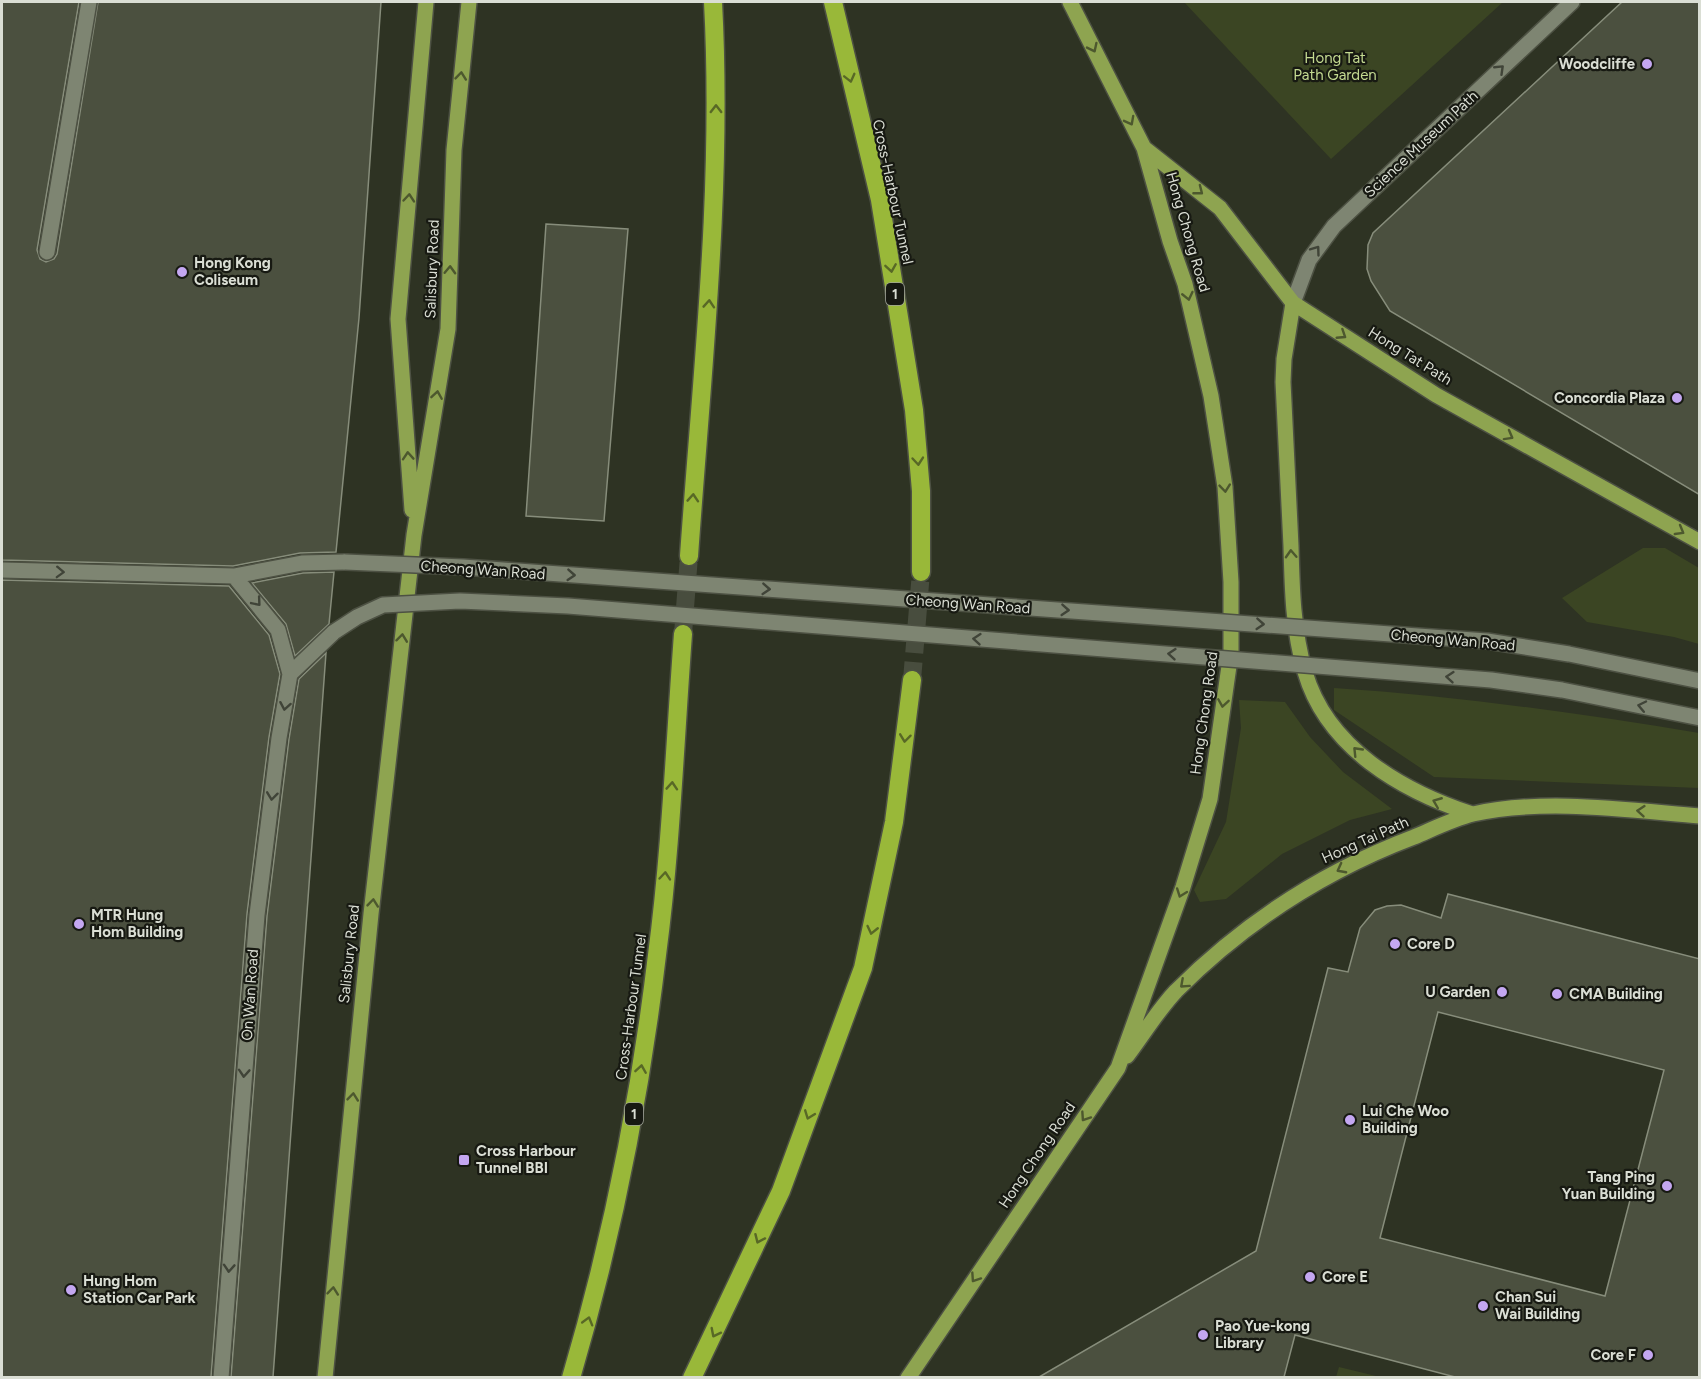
<svg xmlns="http://www.w3.org/2000/svg" width="1701" height="1379" font-family="Figtree,sans-serif">
	<style>
		.green { fill: #3b4523 }
		.building { fill: #4b503f; stroke: #878d7b; stroke-width: 1.5; fill-rule: evenodd }
		.lines { fill: none; stroke-linecap: round; stroke-linejoin: round }
		.highway-tunnel { stroke: #484d3e; stroke-width: 18; stroke-dasharray: 18 9; stroke-linecap: butt }
		.minor-casing { stroke: #4d5143; stroke-width: 18 }
		.major-casing { stroke: #4d5143; stroke-width: 18 }
		.highway-casing { stroke: #4d5143; stroke-width: 21 }
		.minor { stroke: #7e8572; stroke-width: 15 }
		.major { stroke: #8ea450; stroke-width: 15 }
		.highway { stroke: #99b839; stroke-width: 18 }
		.minor-bridge-casing { stroke: #4d5143; stroke-width: 18; stroke-linecap: butt }
		.minor-bridge { stroke: #7e8572; stroke-width: 15 }
		.oneway { stroke: #4d582e }
		.oneway2 { stroke: #404438 }
		.oneway3 { stroke: #586826 }
		.poi-dot { fill: #c4a7f1; stroke: #171912; stroke-width: 2 }
		.labels { text-anchor: middle; dominant-baseline: central; stroke-width: 4.5; stroke-linejoin: round; paint-order: stroke }
		.shield { fill: #171912; stroke: #a0a39a; stroke-width: 1.5 }
		.shield-label { font-size: 14px; font-weight: bold; fill: #daded4 }
		.park-label { font-size: 15px; fill: #c4da91; stroke: #171912 }
		.poi-label { font-size: 15px; font-weight: bold; fill: #daded4; stroke: #171912; text-anchor: start }
		.street-label { font-size: 15px; fill: #daded4; stroke: #171912 }
	</style>
	<rect width="100%" height="100%" fill="#2e3323"/>
	<path class="green" d="M1184,2H1503L1331,159Z
		M1643,548H1665L1699,568V644L1674,637L1587,622L1562,598Z
		M1334,688C1457,696 1578,713 1699,733V788L1434,777L1334,710Z
		M1239,700L1285,702L1310,737L1343,772L1392,809L1350,820L1282,854L1226,899L1200,902L1194,890L1226,822L1241,728Z
		M1339,1367L1380,1377H1336Z"/>
	<path class="building" d="M2,2H79L37,250L40,259L46,262L54,259L57,254L98,2H381L359,318L336,552L300,553L233,566L2,560Z
		M1622,2H1700V495L1390,311L1371,281L1367,269L1368,245L1373,233Z
		M546,224L628,229L604,521L526,516Z
		M334,572L329,624L295,656L286,624L252,583L303,573Z
		M2,580L229,586L269,635L280,674L269,737L247,914L211,1377H2Z
		M326,653L273,1377H231L267,916L289,739L299,679Z
		M1448,894L1700,959V1377H1455L1295,1335L1284,1377H1039L1256,1251L1328,968L1348,972L1360,928L1375,910L1387,906L1401,905L1441,918ZM1438,1012L1664,1070L1605,1296L1380,1238Z"/>
	<g class="lines">
		<path class="highway-tunnel" d="M683,634L689,556
			M912,680L921,572"/>
		<g class="minor-casing">
			<path id="minor" d="M47,252L89,2
				M1293,303L1309,260L1334,226L1572,2
				M2,570L234,576L302,563L345,562
				M234,576L278,630L290,674
				M221,1378L257,915L279,738L290,674L334,632"/>
		</g>
		<g class="major-casing">
			<path id="major" d="M1144,148L1220,208L1293,303L1436,395L1700,542
				M1293,303L1284,359L1283,382C1286,436 1288,491 1291,546C1292,588 1293,631 1305,672C1327,748 1402,791 1472,814
				M412,510L398,319L426,2
				M1127,1056C1143,1035 1158,1010 1176,991C1244,923 1324,871 1414,837C1433,829 1453,819 1473,814C1544,798 1628,810 1700,816
				M325,1378L371,914L414,535L448,329L454,150L469,2
				M908,1378L1118,1068L1183,887L1210,799L1231,652V582L1225,487L1211,396L1185,284L1170,241L1144,148L1070,2"/>
		</g>
		<g class="highway-casing">
			<path id="highway" d="M833,2L880,200L914,410L921,491V572
				M689,556C702,371 723,187 713,2
				M571,1378C612,1239 640,1098 657,955C671,849 675,741 683,634
				M692,1378L781,1191L863,968L894,822L912,680"/>
		</g>
		<use href="#minor" class="minor"/>
		<use href="#major" class="major"/>
		<use href="#highway" class="highway"/>
		<g class="minor-bridge-casing">
			<path id="minor-bridge" d="M345,562L463,567L1487,641L1569,654L1700,681
				M334,632L357,617L383,605L460,601L568,606L1491,680L1562,690L1700,718"/>
		</g>
		<use href="#minor-bridge" class="minor-bridge"/>
	</g>
	<defs><path id="oneway-chevron" d="M-2-3.5L2.5 0L-2 3.5" fill="none" stroke-width="1.6" stroke-linecap="round" stroke-linejoin="round" transform="scale(1.5)"/></defs>
	<g class="oneway">
		<use href="#oneway-chevron" transform="translate(1093 48) rotate(64)"/>
		<use href="#oneway-chevron" transform="translate(461 76) rotate(-84)"/>
		<use href="#oneway-chevron" transform="translate(1130 121) rotate(62)"/>
		<use href="#oneway-chevron" transform="translate(1199 191) rotate(38)"/>
		<use href="#oneway-chevron" transform="translate(409 198) rotate(-85)"/>
		<use href="#oneway-chevron" transform="translate(450 270) rotate(-88)"/>
		<use href="#oneway-chevron" transform="translate(1188 296) rotate(77)"/>
		<use href="#oneway-chevron" transform="translate(1342 335) rotate(33)"/>
		<use href="#oneway-chevron" transform="translate(437 395) rotate(-81)"/>
		<use href="#oneway-chevron" transform="translate(1509 436) rotate(29)"/>
		<use href="#oneway-chevron" transform="translate(408 456) rotate(-94)"/>
		<use href="#oneway-chevron" transform="translate(1225 488) rotate(84)"/>
		<use href="#oneway-chevron" transform="translate(1680 531) rotate(30)"/>
		<use href="#oneway-chevron" transform="translate(1291 554) rotate(-93)"/>
		<use href="#oneway-chevron" transform="translate(402 638) rotate(-83)"/>
		<use href="#oneway-chevron" transform="translate(1223 703) rotate(99)"/>
		<use href="#oneway-chevron" transform="translate(1357 751) rotate(-134)"/>
		<use href="#oneway-chevron" transform="translate(1437 802) rotate(-158)"/>
		<use href="#oneway-chevron" transform="translate(1641 811) rotate(-175)"/>
		<use href="#oneway-chevron" transform="translate(1341 869) rotate(152)"/>
		<use href="#oneway-chevron" transform="translate(1181 893) rotate(110)"/>
		<use href="#oneway-chevron" transform="translate(373 903) rotate(-84)"/>
		<use href="#oneway-chevron" transform="translate(1184 984) rotate(138)"/>
		<use href="#oneway-chevron" transform="translate(353 1097) rotate(-84)"/>
		<use href="#oneway-chevron" transform="translate(1085 1117) rotate(124)"/>
		<use href="#oneway-chevron" transform="translate(975 1278) rotate(124)"/>
		<use href="#oneway-chevron" transform="translate(333 1291) rotate(-84)"/>
	</g>
	<g class="oneway2">
		<use href="#oneway-chevron" transform="translate(1500 69) rotate(-44)"/>
		<use href="#oneway-chevron" transform="translate(1316 250) rotate(-54)"/>
		<use href="#oneway-chevron" transform="translate(60 572) rotate(2)"/>
		<use href="#oneway-chevron" transform="translate(571 575) rotate(4)"/>
		<use href="#oneway-chevron" transform="translate(766 589) rotate(4)"/>
		<use href="#oneway-chevron" transform="translate(257 602) rotate(50)"/>
		<use href="#oneway-chevron" transform="translate(1065 610) rotate(4)"/>
		<use href="#oneway-chevron" transform="translate(1260 624) rotate(4)"/>
		<use href="#oneway-chevron" transform="translate(977 639) rotate(-175)"/>
		<use href="#oneway-chevron" transform="translate(1172 654) rotate(-175)"/>
		<use href="#oneway-chevron" transform="translate(1450 677) rotate(-175)"/>
		<use href="#oneway-chevron" transform="translate(285 706) rotate(100)"/>
		<use href="#oneway-chevron" transform="translate(1642 706) rotate(-168)"/>
		<use href="#oneway-chevron" transform="translate(272 796) rotate(97)"/>
		<use href="#oneway-chevron" transform="translate(244 1073) rotate(94)"/>
		<use href="#oneway-chevron" transform="translate(229 1268) rotate(94)"/>
	</g>
	<g class="oneway3">
		<use href="#oneway-chevron" transform="translate(850 78) rotate(76)"/>
		<use href="#oneway-chevron" transform="translate(716 109) rotate(-90)"/>
		<use href="#oneway-chevron" transform="translate(891 268) rotate(81)"/>
		<use href="#oneway-chevron" transform="translate(709 304) rotate(-86)"/>
		<use href="#oneway-chevron" transform="translate(918 461) rotate(85)"/>
		<use href="#oneway-chevron" transform="translate(693 498) rotate(-86)"/>
		<use href="#oneway-chevron" transform="translate(905 738) rotate(97)"/>
		<use href="#oneway-chevron" transform="translate(672 786) rotate(-86)"/>
		<use href="#oneway-chevron" transform="translate(665 876) rotate(-85)"/>
		<use href="#oneway-chevron" transform="translate(872 930) rotate(103)"/>
		<use href="#oneway-chevron" transform="translate(641 1069) rotate(-81)"/>
		<use href="#oneway-chevron" transform="translate(809 1115) rotate(111)"/>
		<use href="#oneway-chevron" transform="translate(759 1239) rotate(114)"/>
		<use href="#oneway-chevron" transform="translate(588 1321) rotate(-74)"/>
		<use href="#oneway-chevron" transform="translate(715 1333) rotate(117)"/>
	</g>
	<g class="poi-dot">
		<circle cx="1647" cy="64" r="6"/>
		<circle cx="182" cy="272" r="6"/>
		<circle cx="1677" cy="398" r="6"/>
		<circle cx="79" cy="924" r="6"/>
		<circle cx="1395" cy="944" r="6"/>
		<circle cx="1502" cy="992" r="6"/>
		<circle cx="1557" cy="994" r="6"/>
		<circle cx="1350" cy="1120" r="6"/>
		<rect x="458" y="1154" width="12" height="12" rx="3"/>
		<circle cx="1667" cy="1186" r="6"/>
		<circle cx="1310" cy="1277" r="6"/>
		<circle cx="71" cy="1290" r="6"/>
		<circle cx="1483" cy="1306" r="6"/>
		<circle cx="1203" cy="1335" r="6"/>
		<circle cx="1648" cy="1355" r="6"/>
	</g>
	<g class="labels">
		<g class="shield">
			<rect x="886" y="283" width="18" height="22" rx="4.5"/>
			<rect x="625" y="1103" width="18" height="22" rx="4.5"/>
		</g>
		<g class="shield-label">
			<text x="895" y="294">1</text>
			<text x="634" y="1114">1</text>
		</g>
		<g class="park-label">
			<text x="1335" y="58">Hong Tat<tspan x="1335" dy="17">Path Garden</tspan></text>
		</g>
		<g class="poi-label">
			<text x="1635" y="64" text-anchor="end">Woodcliffe</text>
			<text x="194" y="263">Hong Kong<tspan x="194" dy="17">Coliseum</tspan></text>
			<text x="1665" y="398" text-anchor="end">Concordia Plaza</text>
			<text x="91" y="915">MTR Hung<tspan x="91" dy="17">Hom Building</tspan></text>
			<text x="1407" y="944">Core D</text>
			<text x="1490" y="992" text-anchor="end">U Garden</text>
			<text x="1569" y="994">CMA Building</text>
			<text x="1362" y="1111">Lui Che Woo<tspan x="1362" dy="17">Building</tspan></text>
			<text x="476" y="1151">Cross Harbour<tspan x="476" dy="17">Tunnel BBI</tspan></text>
			<text x="1655" y="1177" text-anchor="end">Tang Ping<tspan x="1655" dy="17">Yuan Building</tspan></text>
			<text x="1322" y="1277">Core E</text>
			<text x="83" y="1281">Hung Hom<tspan x="83" dy="17">Station Car Park</tspan></text>
			<text x="1495" y="1297">Chan Sui<tspan x="1495" dy="17">Wai Building</tspan></text>
			<text x="1215" y="1326">Pao Yue-kong<tspan x="1215" dy="17">Library</tspan></text>
			<text x="1636" y="1355" text-anchor="end">Core F</text>
		</g>
		<g class="street-label">
			<text transform="translate(1421 144) rotate(-43)">Science Museum Path</text>
			<text transform="translate(893 192) rotate(78)">Cross-Harbour Tunnel</text>
			<text transform="translate(1188 232) rotate(74)">Hong Chong Road</text>
			<text transform="translate(432 269) rotate(-88)">Salisbury Road</text>
			<text transform="translate(1410 356) rotate(32)">Hong Tat Path</text>
			<text transform="translate(483 570) rotate(4)">Cheong Wan Road</text>
			<text transform="translate(968 604) rotate(4)">Cheong Wan Road</text>
			<text transform="translate(1453 640) rotate(5)">Cheong Wan Road</text>
			<text transform="translate(1204 713) rotate(-82)">Hong Chong Road</text>
			<text transform="translate(1365 840) rotate(-24)">Hong Tai Path</text>
			<text transform="translate(349 954) rotate(-84)">Salisbury Road</text>
			<text transform="translate(250 995) rotate(-86)">On Wan Road</text>
			<text transform="translate(631 1007) rotate(-82)">Cross-Harbour Tunnel</text>
			<text transform="translate(1037 1155) rotate(-56)">Hong Chong Road</text>
		</g>
	</g>
	<rect width="1701" height="1379" fill="none" stroke="#daded4" stroke-width="6"/>
</svg>
